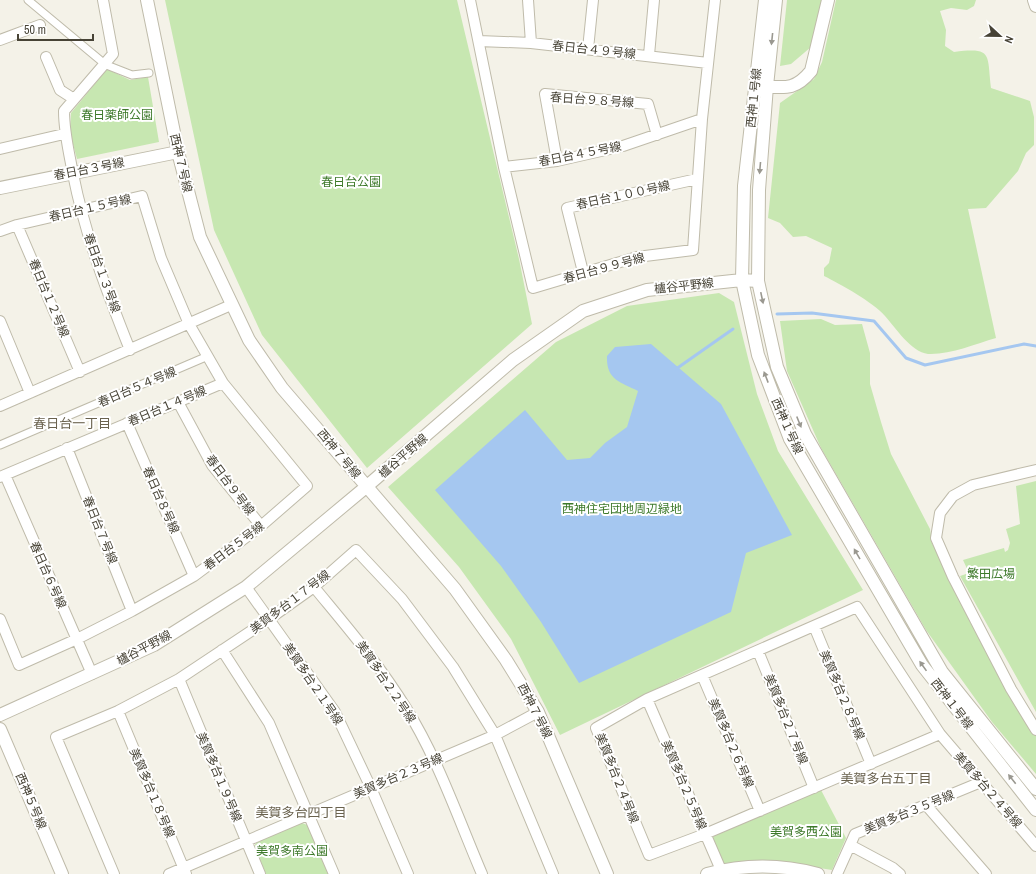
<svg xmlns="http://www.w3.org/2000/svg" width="1036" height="874" font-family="'Archivo Narrow','Noto Sans JP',sans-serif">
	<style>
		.green { fill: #c7e7b1 }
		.water { fill: #a5c7f0 }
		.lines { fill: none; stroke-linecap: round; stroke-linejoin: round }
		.stream { stroke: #a5c7f0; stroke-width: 3 }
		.pedestrian-casing { stroke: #bfbbaa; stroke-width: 9 }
		.minor-casing { stroke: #bfbbaa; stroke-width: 12 }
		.tertiary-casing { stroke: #bfbbaa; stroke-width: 14 }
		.pedestrian { stroke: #fff; stroke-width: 7 }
		.minor { stroke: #fff; stroke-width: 10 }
		.tertiary { stroke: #fff; stroke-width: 12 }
		.oneway { fill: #9a9890 }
		.labels { text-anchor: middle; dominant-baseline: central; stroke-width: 4; stroke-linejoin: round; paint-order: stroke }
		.street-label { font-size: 12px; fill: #474336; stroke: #fff }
		.park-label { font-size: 12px; fill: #3d792a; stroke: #fff }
		.neighbourhood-label { font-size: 13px; fill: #6a624e; stroke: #fff }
	</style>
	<rect width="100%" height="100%" fill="#f4f2e8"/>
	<path class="green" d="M165,0H457L519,259L532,324L367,468L262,335L214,230Z
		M787,0H822L811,47L791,64L780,66Z
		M836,0H976L974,6L967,10L951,8L940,11L946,30L945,46L954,52C993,47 987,54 991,88L1030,101L1034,117V145L1026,153L1018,171L986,208L968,209L996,338C975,344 950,355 928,354C911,352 895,327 885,316C873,302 840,284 824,276V268L829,263L832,248L806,236L793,237L780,223L768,218L780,103L814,79L822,62Z
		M107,69L130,80L148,77L159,142L77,159L70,133L71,113Z
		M719,293L734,302L757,394L778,451L863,590L560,735L511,639L459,567L388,487L556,342L627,306Z
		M821,319L835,325L862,324L870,353V384L881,422L891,454L930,529L932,543L987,651L1036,735V774L992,722L926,630L821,448L787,371L780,321Z
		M1036,481V712L960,576L969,573L963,560L1004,548L1005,552L1008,550L1010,543L1006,529L1020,524L1016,486Z
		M821,790L846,838L832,870L775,861L723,864L712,839L715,835Z
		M300,822L307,825L329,874H266L254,846L257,842Z"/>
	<path class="water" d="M651,344L721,404L792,535L746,553L731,612L579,683L541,622L501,566L435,490L525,410L567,460L590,458L605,443L627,427L638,391C620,382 606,380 607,356L615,347Z"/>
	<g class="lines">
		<path class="stream" d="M777,314L812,313L874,321L906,358L925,365L1024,344L1036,346
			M676,369L733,329"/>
		<g class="pedestrian-casing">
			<path id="pedestrian" d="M28,0L100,60
				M109,66L132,75L149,73
				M0,445L208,356"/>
		</g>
		<g class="minor-casing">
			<path id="minor" d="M103,0L113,54L64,111C64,133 69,152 73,174C85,235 107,292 130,350
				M470,0L504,167L557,161L623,146L702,119L715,0
				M528,0L531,43
				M0,40L40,25
				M479,41L531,43L708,63
				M588,49L593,0
				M649,55L654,0
				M46,57L60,90L74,99
				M0,149L64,134
				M557,161L545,94L648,104L657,135
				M504,167L533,288L637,257L693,250L702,119
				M17,225L80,372
				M0,231L17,225L142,196L161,258L189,324L223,383L307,486L261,526L194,576L132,611L77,639L19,665L0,619
				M583,272L567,208L697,179
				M0,321L30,393
				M178,402L212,465L261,526
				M0,406L231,305
				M127,423L194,576
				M67,448L132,611
				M1036,470L973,485L953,496L940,513L936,538L953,577L1011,689L1036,730
				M5,475L92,674
				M0,477L223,383
				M246,587L335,712L371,788L408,874
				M314,587C346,626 379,664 406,708C438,759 458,818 482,874
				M814,626L871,764
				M222,650L269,723L334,874
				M758,651L814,788
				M702,675L760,811
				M179,679L260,874
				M647,699L721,870
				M118,711L186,874
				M940,734L705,834L649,855L596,728L647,699L857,607L940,734L1036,846
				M926,805L986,874
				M850,845L893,868L900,874
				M114,874L56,737L118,711L179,679L269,619L314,587L356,550L402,599L453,667L495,735L553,874
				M169,874L495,735L538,712
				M837,874L855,834L981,782"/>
		</g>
		<g class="tertiary-casing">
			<path id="tertiary" d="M147,0L178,152L200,237L249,340L282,388L455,589L506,660L538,712L607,874
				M765,0L744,186L742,280L758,355L790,439L922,665L1036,810
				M776,0L767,86L759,190L758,281L777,367L805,434L942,672L1036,789
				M1034,0L1036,6
				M759,86C783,87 794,92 811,71L828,0
				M0,188L178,152
				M0,715L154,645L246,587L366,487L513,360L583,311L647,290L742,280L758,281
				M0,729L62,874
				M707,874C744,864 781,864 818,874"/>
		</g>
		<use href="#pedestrian" class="pedestrian"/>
		<use href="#minor" class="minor"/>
		<use href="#tertiary" class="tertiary"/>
	</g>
	<defs><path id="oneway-solid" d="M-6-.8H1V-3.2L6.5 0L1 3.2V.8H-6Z"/></defs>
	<g class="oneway">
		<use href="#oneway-solid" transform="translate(772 39) rotate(96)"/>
		<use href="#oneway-solid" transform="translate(760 168) rotate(95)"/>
		<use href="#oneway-solid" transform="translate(762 298) rotate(78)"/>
		<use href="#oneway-solid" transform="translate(766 377) rotate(-111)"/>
		<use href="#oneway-solid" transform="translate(799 422) rotate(68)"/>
		<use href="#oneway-solid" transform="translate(857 554) rotate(-120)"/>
		<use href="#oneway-solid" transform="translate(923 666) rotate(-125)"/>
		<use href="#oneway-solid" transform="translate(1012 779) rotate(-128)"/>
	</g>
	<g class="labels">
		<g class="street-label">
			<text transform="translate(594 50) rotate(6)">春日台４９号線</text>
			<text transform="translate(754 98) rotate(-84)">西神１号線</text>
			<text transform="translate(592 100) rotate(4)">春日台９８号線</text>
			<text transform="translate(580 154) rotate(-11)">春日台４５号線</text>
			<text transform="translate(181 163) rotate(77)">西神７号線</text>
			<text transform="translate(89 169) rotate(-11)">春日台３号線</text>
			<text transform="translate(623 195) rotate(-12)">春日台１００号線</text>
			<text transform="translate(90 208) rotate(-13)">春日台１５号線</text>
			<text transform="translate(604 268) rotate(-15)">春日台９９号線</text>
			<text transform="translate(102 273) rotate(70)">春日台１３号線</text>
			<text transform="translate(684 286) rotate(-6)">櫨谷平野線</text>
			<text transform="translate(49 298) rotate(67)">春日台１２号線</text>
			<text transform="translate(137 387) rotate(-23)">春日台５４号線</text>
			<text transform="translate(167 406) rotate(-23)">春日台１４号線</text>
			<text transform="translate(787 426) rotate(66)">西神１号線</text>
			<text transform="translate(339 454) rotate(50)">西神７号線</text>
			<text transform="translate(403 456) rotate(-41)">櫨谷平野線</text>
			<text transform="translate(230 485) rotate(53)">春日台９号線</text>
			<text transform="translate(161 500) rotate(66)">春日台８号線</text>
			<text transform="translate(100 530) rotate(68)">春日台７号線</text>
			<text transform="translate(234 546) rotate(-37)">春日台５号線</text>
			<text transform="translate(48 575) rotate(66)">春日台６号線</text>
			<text transform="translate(290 602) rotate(-37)">美賀多台１７号線</text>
			<text transform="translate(144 648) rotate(-28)">櫨谷平野線</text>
			<text transform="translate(386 682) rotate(56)">美賀多台２２号線</text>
			<text transform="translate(313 684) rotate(56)">美賀多台２１号線</text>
			<text transform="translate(842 695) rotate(67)">美賀多台２８号線</text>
			<text transform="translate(952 704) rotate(52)">西神１号線</text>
			<text transform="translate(535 711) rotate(63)">西神７号線</text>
			<text transform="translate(786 719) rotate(68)">美賀多台２７号線</text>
			<text transform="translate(731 743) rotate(67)">美賀多台２６号線</text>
			<text transform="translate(398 776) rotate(-23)">美賀多台２３号線</text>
			<text transform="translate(219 777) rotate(67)">美賀多台１９号線</text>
			<text transform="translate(617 778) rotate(68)">美賀多台２４号線</text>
			<text transform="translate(684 785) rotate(67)">美賀多台２５号線</text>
			<text transform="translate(988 790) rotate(49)">美賀多台２４号線</text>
			<text transform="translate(152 793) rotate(67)">美賀多台１８号線</text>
			<text transform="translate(31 801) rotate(67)">西神５号線</text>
			<text transform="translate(909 812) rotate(-22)">美賀多台３５号線</text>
		</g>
		<g class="park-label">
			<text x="117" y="115">春日薬師公園</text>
			<text x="351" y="182">春日台公園</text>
			<text x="622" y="509">西神住宅団地周辺緑地</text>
			<text x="991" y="574">繁田広場</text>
			<text x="806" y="832">美賀多西公園</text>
			<text x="292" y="851">美賀多南公園</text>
		</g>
		<g class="neighbourhood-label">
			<text x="72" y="423">春日台一丁目</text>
			<text x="886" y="778">美賀多台五丁目</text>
			<text x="301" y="812">美賀多台四丁目</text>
		</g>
	</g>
	<g transform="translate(1000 36) rotate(112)" stroke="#ffffff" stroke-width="3" paint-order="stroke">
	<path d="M0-3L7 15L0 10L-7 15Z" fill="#474336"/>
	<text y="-6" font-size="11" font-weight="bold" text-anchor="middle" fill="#474336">N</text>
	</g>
	<path d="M18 34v6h75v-6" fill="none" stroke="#474336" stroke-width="2"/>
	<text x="24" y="34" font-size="12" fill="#474336" stroke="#ffffff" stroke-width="3" paint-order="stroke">50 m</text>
</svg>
